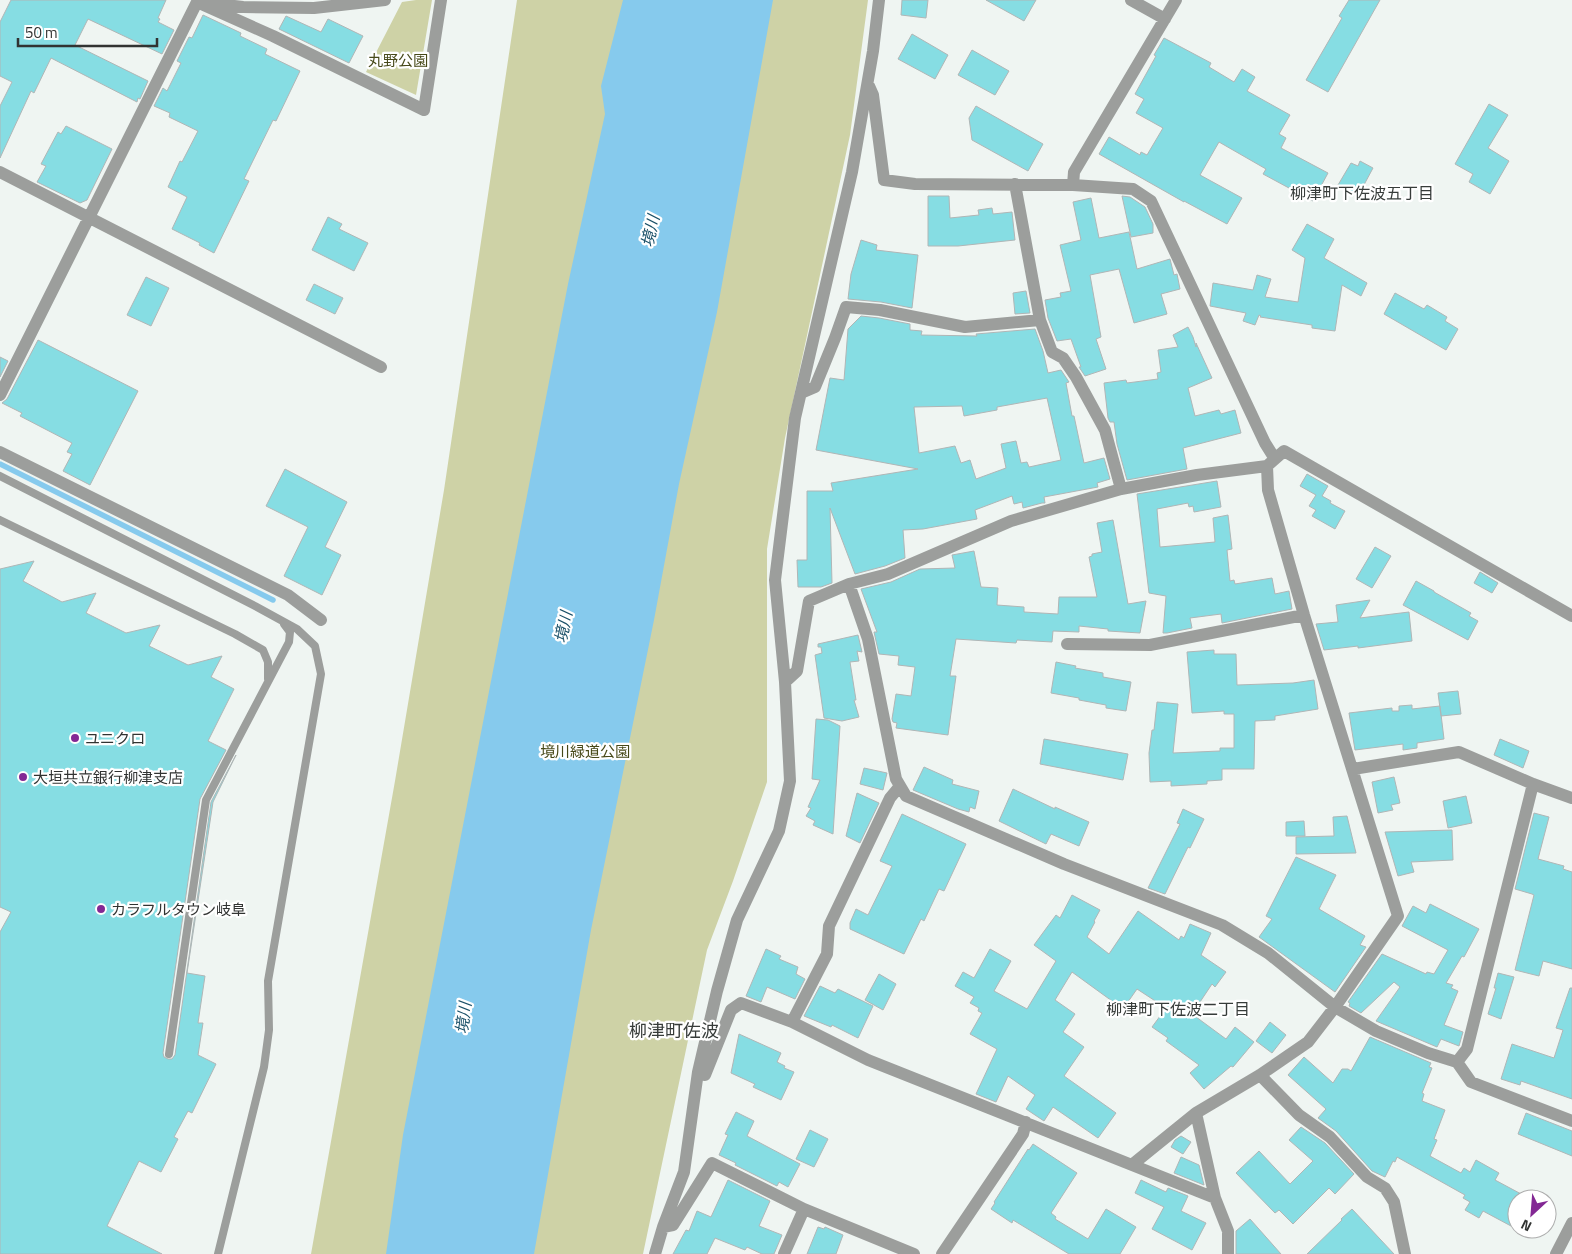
<svg xmlns="http://www.w3.org/2000/svg" width="1572" height="1254" font-family="'Titillium Web','Noto Sans JP',sans-serif">
	<style>
		.green { fill: #ced2a6 }
		.water { fill: #86caed }
		.lines { fill: none; stroke-linecap: round; stroke-linejoin: round }
		.stream { stroke: #86caed; stroke-width: 5.5 }
		.building { fill: #86dde3; stroke: #b0b6b6; fill-rule: evenodd }
		.service { stroke: #9c9e9c; stroke-width: 8 }
		.minor { stroke: #9c9e9c; stroke-width: 12 }
		.tertiary { stroke: #9c9e9c; stroke-width: 12 }
		.poi-dot { fill: #832894; stroke: #fff; stroke-width: 2 }
		.labels { text-anchor: middle; dominant-baseline: central; stroke-width: 4.5; stroke-linejoin: round; paint-order: stroke }
		.park-label { font-size: 15px; fill: #474919; stroke: #fff }
		.poi-label { font-size: 15px; fill: #313332; stroke: #fff; text-anchor: start }
		.neighbourhood-label { font-size: 16px; fill: #373c3a; stroke: #fff }
		.water-label { font-size: 16px; font-style: italic; fill: #1a5068; stroke: #fff }
		.quarter-label { font-size: 18px; fill: #373c3a; stroke: #fff }
	</style>
	<rect width="100%" height="100%" fill="#eff5f2"/>
	<path class="green" d="M416,0H432L416,95L366,72L402,2Z
		M517,0H868L850,135L785,438L767,549V782L733,881L707,950L643,1254H311L395,781L444,490Z"/>
	<path class="water" d="M623,0H773L717,312L679,484L654,620L591,930L534,1254H386L403,1135L568,284L605,114L601,86Z"/>
	<g class="lines">
		<path class="stream" d="M0,464L273,600"/>
	</g>
	<path class="building" d="M11,0H166L158,18L160,19L158,22L174,30L162,54L88,19L75,45L148,81L140,99L138,98L137,102L51,58L34,93L31,91L0,158V106L12,82L0,76V22Z
		M902,0H928L926,18L901,15Z
		M986,0H1036L1024,21Z
		M1349,0H1380L1328,92L1306,80L1342,18L1339,16Z
		M203,15L241,33L240,36L267,49L265,54L300,71L276,121L273,120L244,179L249,181L214,253L199,245L200,243L172,229L187,197L168,187L180,161L182,162L198,131L169,117L170,113L154,106L163,88L167,91L181,63L177,61L189,37L192,38Z
		M286,16L321,32L328,19L363,36L349,63L279,29Z
		M912,34L948,55L935,79L898,59Z
		M1164,38L1211,63L1209,67L1234,82L1242,69L1255,77L1247,91L1290,115L1279,134L1286,138L1281,148L1328,173L1313,201L1263,174L1266,169L1219,142L1200,175L1242,198L1227,224L1184,201V202L1099,154L1109,137L1140,155L1141,152L1147,155L1163,128L1136,113L1144,99L1135,94L1156,56L1154,55Z
		M972,50L1009,71L995,95L958,75Z
		M1489,104L1508,115L1488,148L1509,161L1490,194L1469,182L1473,174L1455,164Z
		M976,106L1043,144L1028,171L972,140L969,118Z
		M66,126L112,149L87,200L80,203L37,182L46,166L41,164L58,132L61,134Z
		M1360,161L1373,168L1358,196L1338,185L1351,163L1358,166Z
		M928,196H949L950,218L979,215L978,210L992,208L993,214L1012,212L1015,240L958,246H928Z
		M1122,196L1130,197L1145,207L1153,224V233L1131,237Z
		M1091,198L1099,238L1129,232L1137,269L1170,259L1174,275L1177,274L1180,289L1161,294L1167,314L1134,323L1119,269L1090,275L1101,337L1096,339L1106,369L1085,376L1079,367H1081L1071,339L1057,341L1048,318L1045,300L1061,297L1060,293L1071,291L1060,245L1081,240L1073,202Z
		M328,217L342,224L339,229L368,243L354,271L312,250Z
		M1307,224L1334,239L1324,258L1367,283L1361,296L1342,285L1335,331L1312,328V325L1260,317L1261,316L1259,315L1255,325L1243,321L1246,313L1210,306L1213,283L1253,290L1257,275L1271,279L1265,297L1298,302L1305,258L1292,250Z
		M861,240L877,245L876,250L918,255L912,308L881,302L848,299L851,274Z
		M146,277L169,288L151,326L127,315Z
		M314,284L343,298L335,314L306,300Z
		M1026,291L1030,313L1015,314L1013,293Z
		M1395,293L1424,309L1427,305L1447,317L1445,321L1458,329L1446,350L1384,314Z
		M861,316L879,318L910,324V330L922,331L921,335L977,336L976,334L1035,329L1043,351L1048,373L1061,370L1069,382L1066,383L1072,416H1074L1084,463L1104,458L1110,479L1097,483L1098,487L1044,497L1045,503H1042L1023,508L1022,502L1014,504L1012,496L975,510L977,519L923,529L903,530L905,558L885,566L855,574L830,508L832,583L821,587H798L797,560H807V491H833L831,483L918,469L816,450L830,378L844,380L848,329ZM1047,398L1061,460L1029,467L1027,462L1021,463L1016,441L1001,444L1006,468L976,479L970,460L961,463L955,446L919,453L914,407L962,406L964,416L997,410V407Z
		M1188,327L1193,337L1196,347V343L1212,378L1188,388L1195,416L1219,410L1221,414L1235,410L1241,433L1183,448L1187,469L1127,480L1117,444L1114,422H1110L1108,418L1104,383L1126,380L1127,383L1158,379L1157,373L1161,372L1158,350L1178,347L1173,335Z
		M38,340L138,391L90,485L63,471L72,454L67,452L72,443L20,416L22,413L2,403L7,399Z
		M0,357L8,361L0,377Z
		M285,469L347,502L325,547L341,555L322,595L284,576L308,527L266,506Z
		M1307,474L1328,486L1322,496L1331,501L1330,503L1345,511L1335,529L1312,516L1316,510L1309,506L1316,495L1300,486Z
		M1217,481L1221,507L1194,512L1193,506L1189,507L1188,503L1157,509L1160,547L1215,542L1213,518L1228,515L1232,549L1227,550L1230,581L1234,580L1235,584L1272,578L1275,594L1289,591L1292,609L1222,623L1221,614L1190,618L1192,628L1167,633H1163L1166,596L1149,593L1137,494Z
		M1113,520L1128,604L1146,601L1140,633L1108,631V629L1079,626V632L1053,631L1052,642L1017,640L1016,643L956,639L950,676H956L948,735L896,728L897,723L893,722L892,719L896,694L911,696L915,667L898,665L899,656L879,654L874,632H877L861,589L891,582L920,569L955,568L952,555L974,551L981,587L998,588L997,605L1024,607V612L1058,614L1059,597H1097L1089,557L1092,556V554L1102,552L1097,523Z
		M1375,547L1391,556L1372,588L1356,579Z
		M34,561L23,581L62,602L96,593L86,613L126,633L160,625L149,646L188,665L222,656L211,677L234,689L208,741L226,750L200,799L163,1053L164,1057L168,1059H172L175,1055L211,802L236,755L213,802L187,973L205,976L198,1023H203L198,1055L216,1064L192,1113L188,1111L174,1137L178,1139L161,1172L139,1161L107,1226L162,1254H0V932L11,912L0,907V569Z
		M1480,572L1498,583L1492,593L1474,583Z
		M1416,581L1434,591V592L1471,613L1469,616L1478,621L1468,640L1403,605Z
		M1370,600L1360,618L1409,612L1412,641L1358,648V646L1324,650L1316,624L1338,622L1336,605Z
		M858,635L862,652L857,651L859,661L850,662L856,700H854L859,717L842,721L824,718L815,655L822,653L821,647H818V644Z
		M1214,650V654H1236L1237,685L1293,683L1314,680L1318,709L1275,716V720L1255,721L1254,769H1222V780L1207,781V784L1171,786V781L1150,782L1149,753L1152,730H1154L1157,702L1178,704L1173,753L1220,751V748H1234V714H1224V711L1192,713L1187,652Z
		M1056,662L1076,666L1075,668L1103,673V677L1131,682L1126,711L1106,708V705L1079,700V698L1051,693Z
		M1458,691L1461,714L1441,716L1438,693Z
		M1412,705V709L1440,706L1444,739L1417,743V748L1403,750V744L1355,750L1349,713L1392,708V711H1399V706Z
		M816,719L828,720L840,726L833,834L813,825L815,821L806,816L811,808L808,807L820,780L812,779Z
		M1044,739L1128,754L1123,780L1040,764Z
		M1500,739L1529,751L1523,768L1494,755Z
		M924,767L953,780L952,784L979,791L975,809L970,807L969,812L958,809L913,790Z
		M864,768L887,773L883,790L860,784Z
		M1394,777L1400,803L1391,805L1393,810L1378,813L1372,782Z
		M1013,789L1055,809V807L1089,822L1079,846L1051,834L1046,844L999,821Z
		M857,793L879,803L860,843L846,836Z
		M1466,796L1472,823L1448,828L1443,801Z
		M1183,809L1204,819L1190,848L1188,847L1165,894L1148,888L1180,824L1177,823Z
		M1534,813L1549,817L1538,859L1564,866L1563,869L1572,872V969L1543,961L1539,976L1515,970L1534,895L1532,894L1515,889Z
		M902,814L966,844L944,891L939,889L924,921L921,919L904,954L850,929V923L856,909L868,915L892,866L880,861Z
		M1347,816L1356,853L1296,854V837L1334,836L1333,817Z
		M1304,821L1305,836H1286V822Z
		M1452,830L1453,860L1411,862L1414,872L1398,876L1385,832Z
		M1296,857L1336,875L1319,909L1365,936L1360,945L1366,947L1335,992L1259,937L1272,919L1266,916Z
		M1072,895L1100,910L1094,921L1095,922L1087,937L1109,954L1138,911L1179,940L1181,936L1184,938L1190,924L1211,933L1201,955L1226,972L1215,987L1212,984L1192,1014L1226,1039L1235,1027L1254,1042L1233,1067L1231,1066L1204,1089L1190,1073L1199,1065L1166,1041L1168,1038L1152,1027L1166,1008L1137,989L1123,1009L1072,972L1055,1000L1075,1014L1063,1032L1084,1047L1064,1076L1116,1113L1098,1138L1053,1107L1044,1121L1026,1109L1035,1095L1008,1076L996,1102L976,1094L997,1049L970,1034L982,1013L978,1011L979,1008L970,1003L974,997L955,986L963,972L974,978L990,949L1011,961L994,991L1027,1009L1056,961L1034,945L1056,915L1060,918Z
		M1430,904L1479,929L1464,957L1462,956L1446,983L1453,985L1451,988L1458,991L1444,1025L1463,1032L1459,1046L1441,1039L1437,1047L1376,1021L1400,987L1394,982L1361,1013L1349,1006L1350,1003L1348,1002L1382,954L1426,974L1427,972L1434,974L1448,950L1402,926L1413,906L1426,913Z
		M766,949L781,956L779,959L798,967L796,974L805,979L795,999L767,987L761,1002L746,996Z
		M1498,973L1514,977L1501,1019L1488,1014L1496,988H1494Z
		M879,974L896,984L883,1010L865,1000Z
		M820,986L835,993L838,989L873,1006L858,1038L832,1025L831,1027L804,1016Z
		M1570,988H1572V1099L1521,1081L1520,1085L1501,1079L1512,1044L1554,1058L1563,1030L1556,1028Z
		M1270,1022L1286,1035L1272,1053L1256,1041Z
		M739,1034L781,1053L777,1062L785,1066L784,1068L794,1072L781,1100L753,1087L755,1084L731,1073Z
		M1370,1037L1431,1063L1429,1067L1432,1068L1422,1093L1424,1094L1422,1101L1445,1110L1434,1139L1437,1140L1430,1156L1461,1173L1464,1168L1470,1172L1476,1160L1499,1173L1495,1180L1523,1195L1521,1199H1517V1215L1511,1226L1483,1211L1479,1218L1465,1210L1470,1202L1463,1198L1465,1195L1397,1157L1395,1162L1393,1161L1385,1177L1372,1171L1336,1131L1318,1118L1326,1109L1288,1075L1304,1057L1333,1083L1342,1069H1348L1351,1071Z
		M736,1112L754,1121L747,1136L800,1164L788,1187L779,1182L777,1186L735,1165L736,1163L719,1155L728,1135L725,1134Z
		M1526,1113L1572,1131V1156L1518,1134Z
		M1301,1127L1325,1143L1354,1174L1335,1194L1329,1188L1293,1224L1279,1210L1275,1213L1236,1173L1259,1151L1290,1184L1313,1161L1289,1140Z
		M810,1130L828,1139L814,1167L796,1159Z
		M1181,1136L1191,1142L1183,1154L1171,1147L1175,1140Z
		M1033,1144L1077,1173L1051,1213L1056,1217L1055,1219L1088,1239L1106,1209L1136,1227L1120,1254H1069L1013,1220L1012,1223L991,1209L995,1203L994,1202L1028,1149L1029,1150Z
		M1181,1157L1199,1165L1204,1185L1174,1173Z
		M728,1180L770,1201L759,1226L782,1235L774,1254H762L747,1247L745,1250L715,1238L707,1254H673L686,1230L689,1231L697,1211L711,1217Z
		M1141,1180L1166,1192L1168,1188L1188,1196L1181,1211L1206,1223L1192,1250L1152,1229L1164,1207L1135,1193Z
		M1352,1209L1394,1254H1307L1342,1220L1341,1219Z
		M1250,1219L1281,1254H1236V1231Z
		M818,1227L824,1229L825,1227L843,1235L836,1254H807Z"/>
	<g class="lines">
		<path class="service" d="M0,476L255,606L297,629L315,646L321,674L268,981L269,1030L264,1067L218,1254
			M0,520L235,634L263,650L268,662V679
			M169,1054L206,800L289,642L290,632L284,624"/>
		<path class="minor" d="M1131,0L1165,19
			M209,3L243,7L314,8L385,0
			M869,86L873,95L884,180L915,184L1073,185L1133,189L1151,201L1265,443L1275,459
			M0,172L381,367
			M1015,184L1040,320L1052,352L1063,358L1076,377L1105,430L1121,489
			M1073,185L1074,172L1176,0
			M801,393L815,387L835,338L846,307L880,310L965,327L1040,320
			M0,395L197,2L273,36L424,110L441,0
			M849,584L868,639L896,779L906,796L1064,864L1222,925L1268,953L1335,1007L1376,1031L1428,1053L1457,1062L1471,1082L1572,1121
			M1067,644L1150,645L1304,615
			M785,682L797,671L809,601L849,584L888,574L1011,521L1121,489L1197,475L1267,466L1284,451L1572,616
			M1353,769L1459,752L1533,784L1572,798
			M792,1022L827,954L829,926L890,798L900,786
			M1457,1062L1467,1049L1533,784
			M698,1072L705,1075L731,1010L741,1003L792,1022L868,1060L1215,1198
			M1260,1075L1299,1115L1330,1137L1367,1177L1385,1188L1394,1202L1405,1254
			M1196,1113L1260,1075L1308,1042L1335,1007L1398,916L1304,615L1268,490L1267,466
			M1133,1164L1196,1113L1215,1198L1228,1231V1254
			M663,1227L673,1225L712,1163L804,1209L914,1254
			M655,1254L663,1227L684,1172L698,1072L717,991L737,920L779,831L790,781L785,682L775,580L795,418L852,172L873,51L879,0
			M784,1254L804,1209
			M942,1254L1023,1134L1026,1122
			M1556,1254L1572,1223"/>
		<path class="tertiary" d="M0,452L288,595L321,620"/>
	</g>
	<g class="poi-dot">
		<circle cx="75" cy="738" r="5"/>
		<circle cx="23" cy="777" r="5"/>
		<circle cx="101" cy="909" r="5"/>
	</g>
	<g class="labels">
		<g class="park-label">
			<text x="398" y="60">丸野公園</text>
			<text x="585" y="751">境川緑道公園</text>
		</g>
		<g class="poi-label">
			<text x="85" y="738">ユニクロ</text>
			<text x="33" y="777">大垣共立銀行柳津支店</text>
			<text x="111" y="909">カラフルタウン岐阜</text>
		</g>
		<g class="neighbourhood-label">
			<text x="1362" y="193">柳津町下佐波五丁目</text>
			<text x="1178" y="1009">柳津町下佐波二丁目</text>
		</g>
		<g class="water-label">
			<text transform="translate(650 231) rotate(-77)">境川</text>
			<text transform="translate(563 627) rotate(-79)">境川</text>
			<text transform="translate(463 1018) rotate(-83)">境川</text>
		</g>
		<g class="quarter-label">
			<text x="674" y="1030">柳津町佐波</text>
		</g>
	</g>
	<g transform="translate(1532 1214) rotate(206)"><circle r="24" fill="#ffffff" stroke="#adadad"/>
	<path d="M0-4L9 19L0 12L-9 19Z" fill="#832894"/>
	<text y="-8" font-size="14" font-weight="bold" text-anchor="middle" fill="#313332">N</text>
	</g>
	<path d="M18 38v8h139v-8" fill="none" stroke="#313332" stroke-width="2.5"/>
	<text x="25" y="38" font-size="15" fill="#313332" stroke="#ffffff" stroke-width="4" paint-order="stroke">50 m</text>
</svg>
